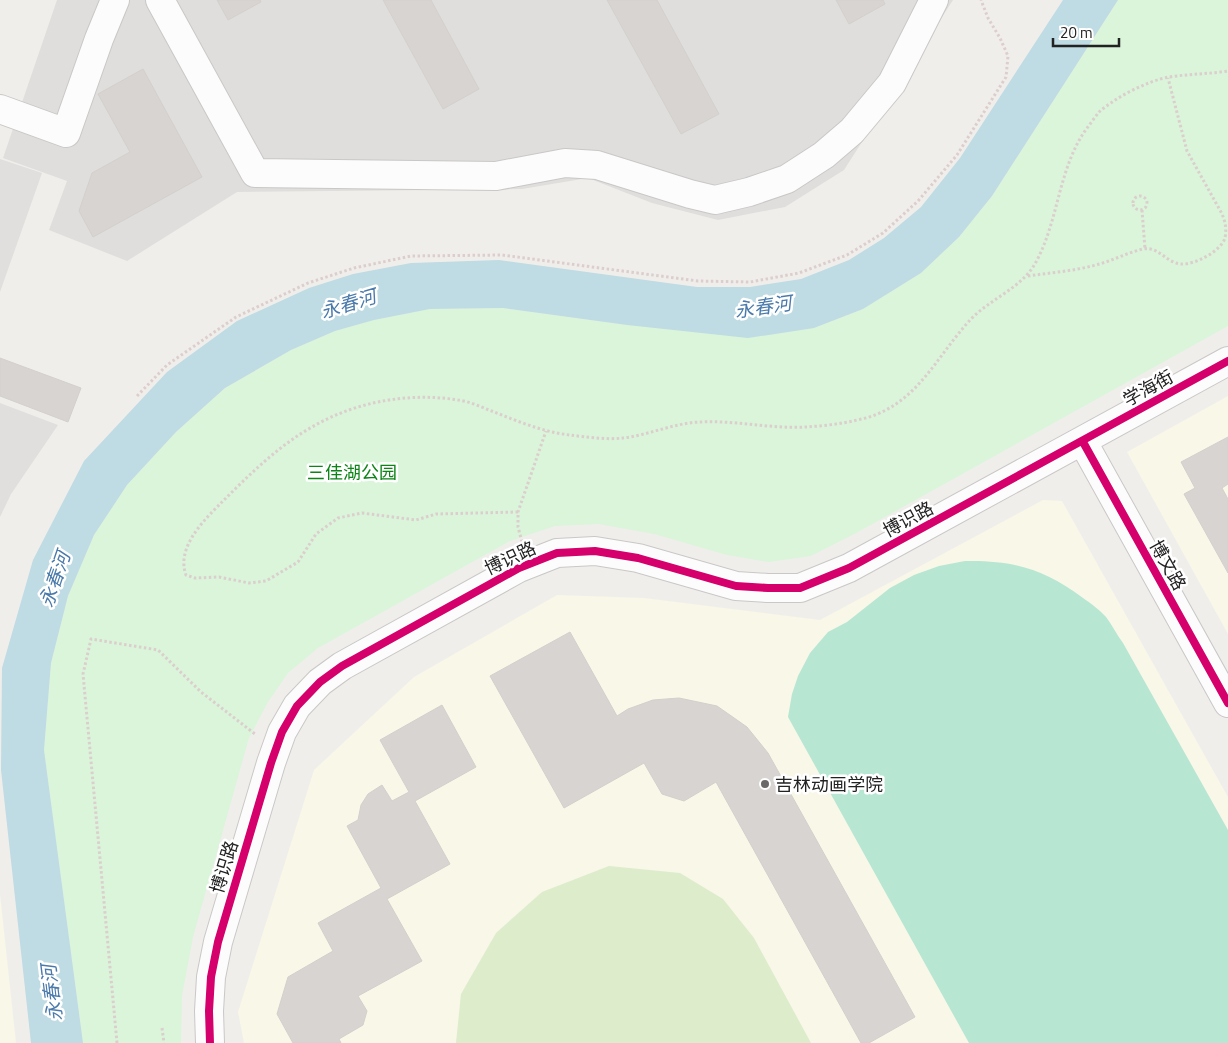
<svg xmlns="http://www.w3.org/2000/svg" width="1228" height="1043" font-family="'Titillium Web','Noto Sans SC',sans-serif">
	<style>
		.residential { fill: #dfdedc }
		.education { fill: #f8f7e8 }
		.grass { fill: #ddeccb }
		.park { fill: #daf5da }
		.pitch { fill: #b7e6d2 }
		.parking { fill: #e0dfde }
		.water { fill: #bfdbe3 }
		.building { fill: #d7d4d2; stroke: #d3d0cc }
		.lines { fill: none; stroke-linecap: round; stroke-linejoin: round }
		.minor-casing { stroke: #c9c8c7; stroke-width: 30 }
		.path { stroke: #dccecd; stroke-width: 3; stroke-dasharray: 2.5 2.5; stroke-linecap: butt }
		.minor { stroke: #fdfcfc; stroke-width: 28 }
		.cycleway-casing { stroke: #fff; stroke-width: 11 }
		.cycleway { stroke: #d6006c; stroke-width: 8 }
		.poi-dot { fill: #6a6968; stroke: #fff; stroke-width: 2 }
		.labels { text-anchor: middle; dominant-baseline: central; stroke-width: 5; stroke-linejoin: round; paint-order: stroke }
		.street-label { font-size: 18px; fill: #222; stroke: #fff }
		.park-label { font-size: 18px; fill: #0c8416; stroke: #fff }
		.poi-label { font-size: 18px; fill: #222; stroke: #fff; text-anchor: start }
		.water-label { font-size: 19px; font-style: italic; fill: #4a7aab; stroke: #fff }
	</style>
	<rect width="100%" height="100%" fill="#f0eeeb"/>
	<path class="residential" d="M57,0H953L844,170L785,207L718,220L652,203L588,178L522,189L237,192L127,261L49,230L67,181L3,158Z"/>
	<path class="education" d="M1228,396V634L1127,452Z
		M1043,500L1062,501L1228,797V1043H244L238,1012L314,770L414,677L557,595L644,598L820,620Z
		M0,894L16,1043H0Z"/>
	<path class="grass" d="M609,866L680,873L723,899L754,938L811,1043H456L461,994L496,933L542,892Z"/>
	<path class="park" d="M1118,0H1228V326L858,532L811,556L769,562L727,555L654,534L599,524L555,526L510,541L318,648L288,673L268,702L249,738L193,937L182,996L181,1043H83L44,750L51,663L68,596L94,535L127,485L176,432L225,388L291,350L335,331L374,320L430,309L503,308L627,325L814,328L863,309L921,273L959,237L992,196Z"/>
	<path class="pitch" d="M965,561C1013,560 1044,569 1083,598C1090,603 1100,610 1106,617C1112,625 1117,635 1123,643L1228,830V1043H969L788,717L792,694L798,676L810,653L828,632L847,622L890,588L914,575L939,566Z"/>
	<path class="parking" d="M0,159L42,173L0,292Z
		M0,403L58,425L11,494L0,517Z"/>
	<path class="water" d="M1063,0H1118L992,196L959,237L921,273L863,309L814,328L748,338L627,325L503,308L430,309L374,320L335,331L291,350L225,388L176,432L127,485L94,535L68,596L51,663L44,750L83,1043H31L1,770L2,668L33,560L84,461L167,372L237,321L309,288L353,274L411,263L499,260L697,287H750L801,279L849,260L884,238L921,207L960,158Z"/>
	<path class="building" d="M217,0H260L261,2L228,20Z
		M383,0H431L479,89L443,109Z
		M607,0H657L719,114L681,134Z
		M836,0H883L885,4L849,24Z
		M143,69L202,177L93,237L79,211L92,173L130,152L98,94Z
		M0,358L81,388L68,422L0,396Z
		M1228,437V484L1222,488L1228,499V573L1184,494L1195,488L1181,462Z
		M570,632L617,716L628,709L653,700L679,698L717,706L747,727L768,753L915,1017L869,1043H861L716,782L684,801L662,794L644,763L564,808L490,676Z
		M442,705L476,767L415,801L450,864L387,899L422,961L358,996L367,1011L363,1025L339,1039L341,1043H293L277,1014L288,977L333,951L318,923L381,888L347,826L358,820L361,805L368,794L382,785L392,801L409,792L380,740Z"/>
	<g class="lines">
		<g class="minor-casing">
			<path id="minor" d="M160,0L255,173L496,176L565,163L597,165L690,194L715,200L749,192L787,179L824,155L852,131L892,83L934,0
				M0,109L66,133L99,39L115,0
				M1083,442L1228,703
				M210,1043L209,1011L211,977L218,942L271,763L282,732L297,706L320,682L342,666L519,568L557,553L595,551L638,558L736,586L768,588H800L849,568L1228,361"/>
		</g>
		<path class="path" d="M1133 203a7 7 0 1 1 14 0a7 7 0 1 1-14 0Z
			M1142,210L1145,249
			M1028,276C1049,273 1072,271 1092,266C1110,262 1126,253 1143,249C1159,246 1166,263 1181,264C1195,265 1221,251 1225,238C1227,228 1225,220 1221,212L1187,151L1168,78
			M137,396L167,365L236,317L308,283L354,268L411,256L502,255L698,281L750,282L799,273L847,255L883,233L918,201L957,155L1006,77L1008,56L1000,38L988,18L981,0
			M518,512L436,514L416,520L362,513L338,518L316,534L298,562L266,581L249,583L219,577L195,578L186,575C176,548 203,521 221,503C248,476 278,446 312,427C355,402 408,392 458,400C468,401 479,406 489,410C515,420 542,432 570,435C586,437 607,440 623,438C649,435 674,423 700,422C735,420 770,429 805,427C822,426 841,424 857,420C916,409 935,357 972,318C992,298 1023,287 1036,262C1059,220 1058,168 1087,128C1091,123 1095,117 1099,112C1116,97 1147,81 1169,77C1189,74 1208,74 1228,71
			M522,542L518,527V512L546,431
			M162,1028L164,1043
			M117,1043L83,674L91,639L158,650L201,692L255,734"/>
		<use href="#minor" class="minor"/>
		<g class="cycleway-casing">
			<path id="cycleway" d="M1083,442L1228,703
				M210,1043L209,1011L211,977L218,942L271,763L282,732L297,706L320,682L342,666L519,568L557,553L595,551L638,558L736,586L768,588H800L849,568L1228,361"/>
		</g>
		<use href="#cycleway" class="cycleway"/>
	</g>
	<circle class="poi-dot" cx="765" cy="784" r="5"/>
	<g class="labels">
		<g class="street-label">
			<text transform="translate(1148 388) rotate(-29)">学海街</text>
			<text transform="translate(908 519) rotate(-28)">博识路</text>
			<text transform="translate(510 558) rotate(-25)">博识路</text>
			<text transform="translate(1168 565) rotate(61)">博文路</text>
			<text transform="translate(224 867) rotate(-73)">博识路</text>
		</g>
		<g class="park-label">
			<text x="352" y="472">三佳湖公园</text>
		</g>
		<g class="poi-label">
			<text x="775" y="784">吉林动画学院</text>
		</g>
		<g class="water-label">
			<text transform="translate(348 303) rotate(-17)">永春河</text>
			<text transform="translate(763 306) rotate(-8)">永春河</text>
			<text transform="translate(54 579) rotate(-71)">永春河</text>
			<text transform="translate(51 993) rotate(-97)">永春河</text>
		</g>
	</g>
	<path d="M1053 38v8h66v-8" fill="none" stroke="#222222" stroke-width="2.5"/>
	<text x="1060" y="38" font-size="15" fill="#222222" stroke="#ffffff" stroke-width="4" paint-order="stroke">20 m</text>
</svg>
